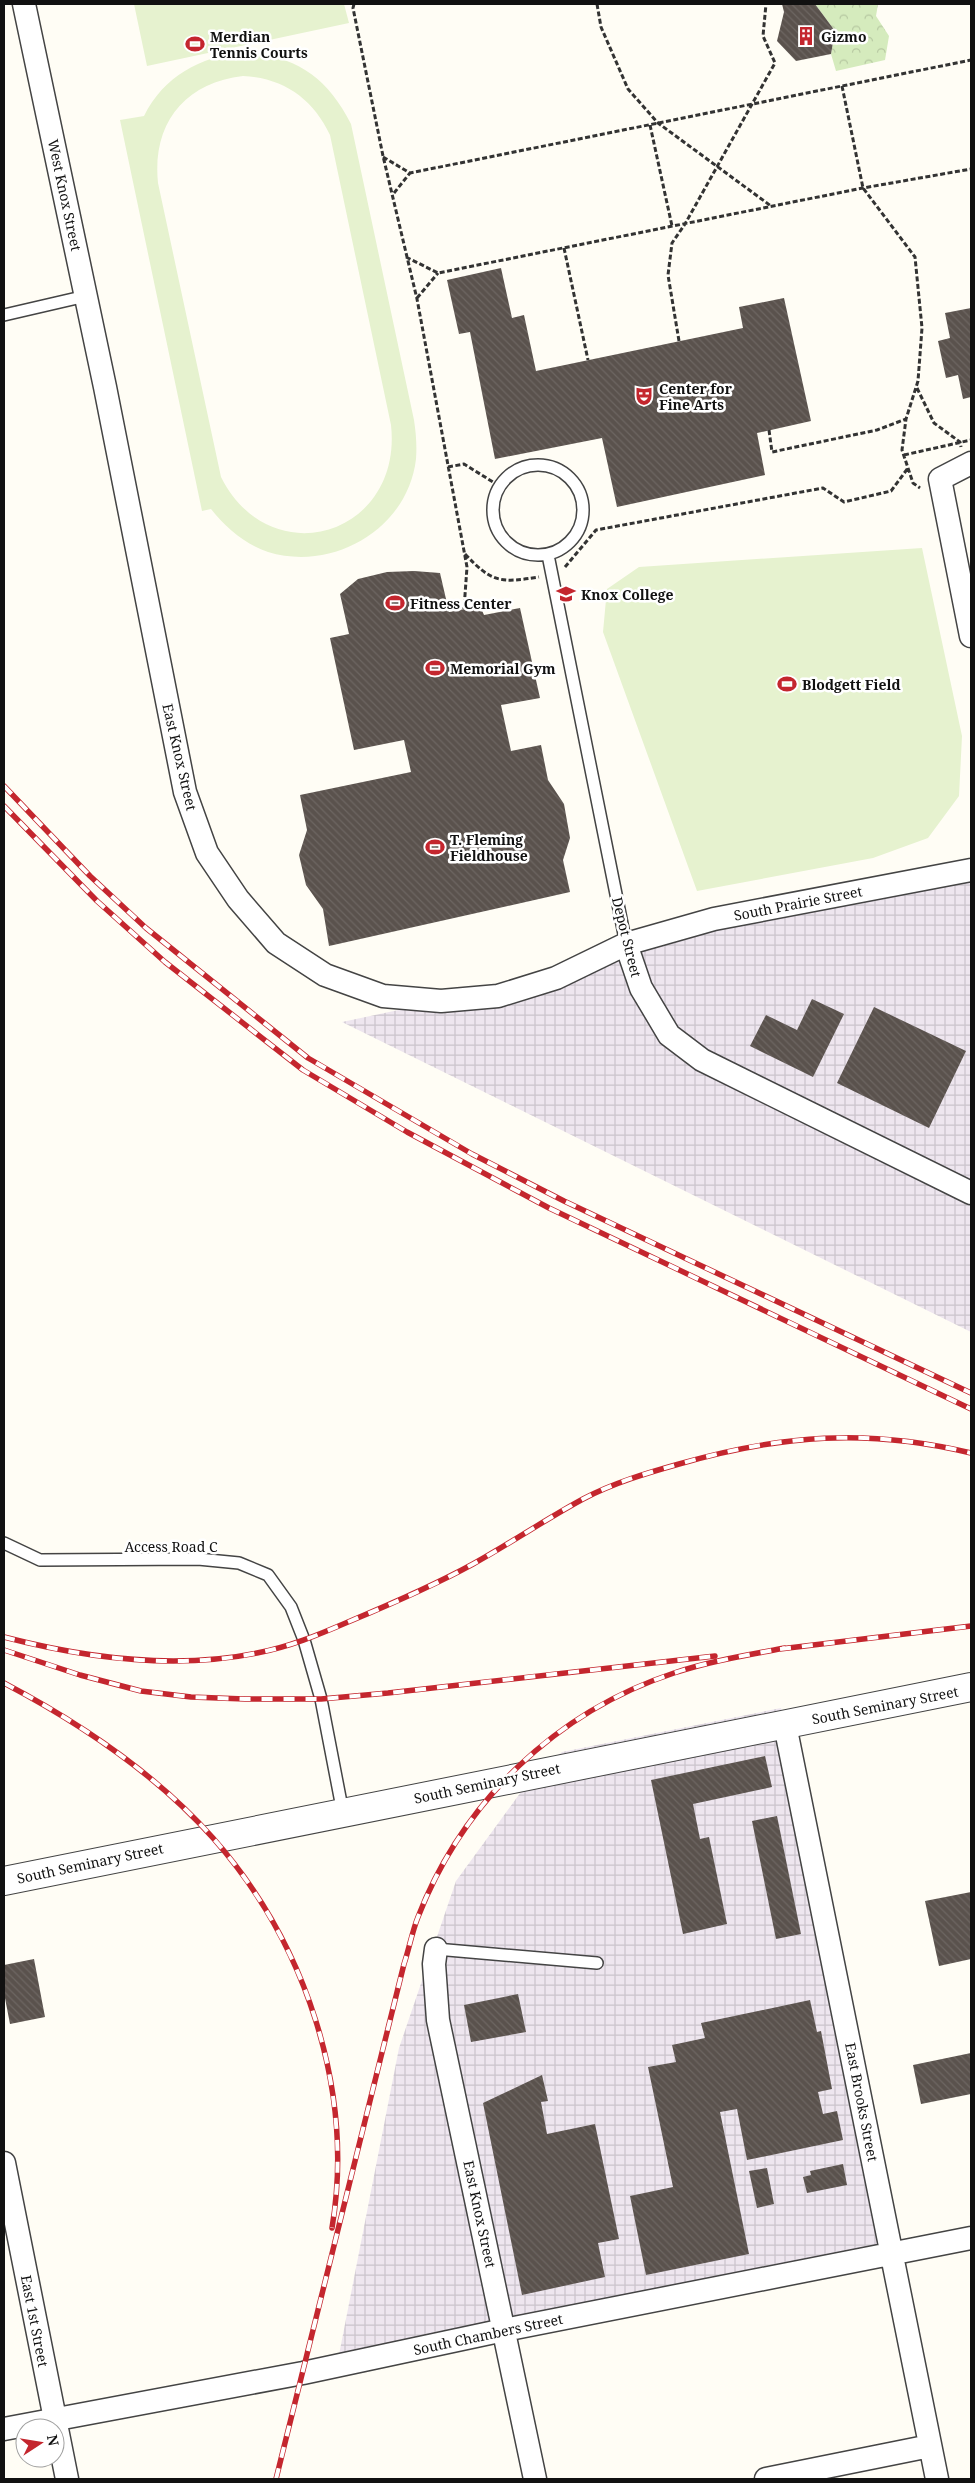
<svg xmlns="http://www.w3.org/2000/svg" width="975" height="2483" font-family="'Noto Serif',serif">
	<style>
		.industrial { fill: url(#industrial-grid) }
		.park { fill: url(#park-crowns) }
		.pitch { fill: #e6f2cf; fill-rule: evenodd }
		.building { fill: url(#building-back-hatch) }
		.lines { fill: none; stroke-linecap: round; stroke-linejoin: round }
		.service-casing { stroke: #444; stroke-width: 14 }
		.minor-casing { stroke: #444; stroke-width: 25 }
		.tertiary-casing { stroke: #444; stroke-width: 30 }
		.path { stroke: #333; stroke-width: 3; stroke-dasharray: 5 2.5; stroke-linecap: butt }
		.service { stroke: #fff; stroke-width: 11 }
		.minor { stroke: #fff; stroke-width: 22 }
		.tertiary { stroke: #fff; stroke-width: 28 }
		.rail-casing { stroke: #c4262e; stroke-width: 5.5 }
		.rail { stroke: #fff; stroke-width: 4; stroke-dasharray: 11; stroke-linecap: butt }
		.labels { text-anchor: middle; dominant-baseline: central; stroke-width: 5; stroke-linejoin: round; paint-order: stroke }
		.poi-label { font-size: 14px; font-weight: bold; fill: #111; stroke: #fff; text-anchor: start }
		.street-label { font-size: 14px; fill: #111; stroke: #fff }
	</style>
	<defs>
		<pattern id="industrial-grid" width="8" height="8" patternUnits="userSpaceOnUse" patternTransform="scale(1.25)"><rect width="8" height="8" fill="#eee6ef"/><path d="M0 4h8M4 0v8" fill="none" stroke="#cbc4cc"/></pattern>
		<pattern id="park-crowns" width="20" height="18" patternUnits="userSpaceOnUse" patternTransform="scale(1.25)"><rect width="20" height="18" fill="#d5ebbd"/><path d="M2 6a3 3 0 1 1 6 0M12 15a3 3 0 1 1 6 0" fill="none" stroke="#b6c8a1"/></pattern>
		<pattern id="building-back-hatch" width="6" height="6" patternUnits="userSpaceOnUse" patternTransform="scale(1.25)"><rect width="6" height="6" fill="#5a524d"/><path d="M-1 5l2 2M0 0l6 6M5-1l2 2" fill="none" stroke="#6d6662"/></pattern>
	</defs>
	<rect width="100%" height="100%" fill="#fffdf5"/>
	<path class="industrial" d="M971,870V1332L342,1022L441,1001L498,996L626,944Z
		M781,1708L892,2253L337,2365L399,2048L456,1881L534,1774L562,1752Z"/>
	<path class="park" d="M815,4H878L876,16L889,36L885,60L836,71L831,54L835,31Z"/>
	<path class="pitch" d="M134,4H344L349,23L147,66Z
		M243,52C296,56 327,77 351,124L414,420C416,433 417,446 416,459C408,529 333,572 268,552C245,544 226,528 211,509L202,511L120,120L144,116C164,76 200,57 243,52ZM243,76C284,78 313,99 330,135L391,425C403,535 271,576 221,477L158,183C152,124 184,83 243,76Z
		M922,548L962,736L959,796L928,838L873,858L697,891L603,632L607,589L639,567Z"/>
	<path class="building" d="M782,4H815L835,31L831,54L796,61L777,41L784,12Z
		M501,268L512,318L524,315L536,371L743,328L739,307L784,298L811,421L757,433L765,475L617,507L602,438L495,459L470,332L459,334L447,280Z
		M971,308V397L963,399L958,375L946,378L938,341L950,338L945,313Z
		M414,571L440,573L449,612L480,606L484,615L520,608L540,698L501,705L511,751L541,745L548,780L564,804L570,838L563,860L570,892L329,946L323,909L306,885L299,855L307,830L300,795L411,772L404,740L354,750L330,638L349,634L340,594L358,579L387,572Z
		M812,999L844,1014L813,1077L750,1046L766,1015L797,1030Z
		M874,1007L966,1051L929,1128L837,1083Z
		M765,1756L772,1787L693,1804L700,1839L709,1837L727,1924L683,1934L651,1780Z
		M777,1816L801,1934L776,1939L752,1821Z
		M971,1892V1959L939,1966L925,1901Z
		M34,1959L45,2017L10,2024L4,1993V1965Z
		M518,1994L526,2032L471,2042L464,2005Z
		M810,2000L817,2032L821,2031L832,2089L818,2092L823,2114L837,2111L843,2140L747,2160L737,2109L720,2112L749,2254L646,2275L630,2196L673,2187L648,2067L676,2062L672,2045L705,2038L701,2023Z
		M971,2053V2094L921,2104L913,2065Z
		M542,2075L548,2101L541,2102L547,2134L595,2124L619,2239L598,2243L605,2277L522,2295L483,2103Z
		M843,2164L847,2185L807,2193L803,2177L811,2175L810,2171Z
		M767,2168L774,2204L757,2208L749,2171Z"/>
	<g class="lines">
		<g class="service-casing">
			<path id="service" d="M4,315L86,296
				M493 510a45 45 0 1 1 90 0a45 45 0 1 1-90 0Z
				M548,555L626,944
				M4,1543L40,1560L198,1559L239,1563L268,1575L291,1607L304,1640L321,1699L343,1813
				M436,1949L597,1963"/>
		</g>
		<g class="minor-casing">
			<path id="minor" d="M24,4L105,387L185,792L207,853L238,899L276,943L325,975L383,996L441,1001L498,996L556,978L626,944L714,919L971,870
				M971,463L940,479L971,636
				M626,944L641,988L669,1035L702,1060L971,1193
				M785,1725L937,2479
				M436,1949L434,1964L438,2020L535,2479
				M4,2163L67,2479
				M4,2429L303,2373L504,2330L971,2238
				M766,2479L930,2446"/>
		</g>
		<g class="tertiary-casing">
			<path id="tertiary" d="M4,1881L971,1687"/>
		</g>
		<path class="path" d="M354,4L353,8L383,156L417,299L467,567L464,609
			M597,4L601,27L628,89L658,123L771,206
			M842,86L863,188L915,257L922,328L918,381L906,419L902,450L913,483L920,488
			M650,125L672,226
			M383,157L410,173L971,60
			M394,193L410,173
			M564,248L588,360
			M406,257L438,273L863,188L971,169
			M417,298L438,273
			M679,341L668,275L672,243L685,224L775,63L763,36L766,4
			M917,388L934,423L960,442L961,447
			M769,430L772,452L877,430L906,419
			M904,455L971,440
			M448,467L464,464L501,487
			M465,554C492,583 501,583 539,577
			M565,567L596,530L823,488L844,502L891,491L908,468"/>
		<use href="#service" class="service"/>
		<use href="#minor" class="minor"/>
		<use href="#tertiary" class="tertiary"/>
		<g class="rail-casing">
			<path id="rail" d="M4,786L90,876L146,928L308,1058L472,1154L564,1201L971,1393
				M4,806L97,901L165,962L303,1070L407,1132L549,1208L971,1409
				M4,1637C85,1658 173,1670 257,1653C289,1647 318,1635 348,1622C391,1604 433,1586 473,1564C511,1543 546,1519 583,1499C613,1483 647,1473 679,1464C781,1435 867,1428 971,1453
				M780,1649L971,1626
				M4,1650L80,1675L141,1691L191,1697L245,1699H321L388,1693L715,1656
				M4,1683C80,1723 156,1774 213,1838C305,1942 355,2090 332,2228
				M276,2479L404,1964C409,1949 412,1932 418,1917C463,1801 556,1712 674,1673C710,1661 748,1655 785,1648"/>
		</g>
		<use href="#rail" class="rail"/>
	</g>
	<defs>
		<g id="building-bare" transform="scale(1.5)"><path d="M-4-6H4V6H1V3H-1V6H-4ZM-2.5-4.3h1.7v1.8h-1.7ZM.8-4.3h1.7v1.8H.8ZM-2.5-1h1.7V.8h-1.7ZM.8-1h1.7V.8H.8Z" fill="#c4262e" stroke="#fff" stroke-width="2.5" paint-order="stroke"/></g>
		<g id="stadium-bare" transform="scale(1.5)"><path d="M0-5a6.5 5 0 1 0 0 10a6.5 5 0 1 0 0-10ZM-3.5-1.8h7v3.6h-7Z" fill="#c4262e" stroke="#fff" stroke-width="2.5" paint-order="stroke"/></g>
		<g id="theatre-bare" transform="scale(1.5)"><path d="M-5-5.5Q0-4 5-5.5V0Q5 5 0 6Q-5 5-5 0ZM-3.3-2.5H-1v1.5H-3.3ZM1-2.5H3.3v1.5H1ZM-2.8 1Q0 5.5 2.8 1Z" fill="#c4262e" stroke="#fff" stroke-width="2.5" paint-order="stroke"/></g>
		<g id="university-bare" transform="scale(1.5)"><path d="M0-5L7-2L0 1L-7-2ZM-4 1L0 2.5L4 1V4Q0 6-4 4Z" fill="#c4262e" stroke="#fff" stroke-width="2.5" paint-order="stroke"/></g>
	</defs>
	<g fill-rule="evenodd">
		<use href="#building-bare" x="806" y="36"/>
		<use href="#stadium-bare" x="195" y="44"/>
		<use href="#theatre-bare" x="644" y="396"/>
		<use href="#university-bare" x="566" y="594"/>
		<use href="#stadium-bare" x="395" y="603"/>
		<use href="#stadium-bare" x="435" y="668"/>
		<use href="#stadium-bare" x="787" y="684"/>
		<use href="#stadium-bare" x="435" y="847"/>
	</g>
	<g class="labels">
		<g class="poi-label">
			<text x="210" y="36">Merdian<tspan x="210" dy="16">Tennis Courts</tspan></text>
			<text x="821" y="36">Gizmo</text>
			<text x="659" y="388">Center for<tspan x="659" dy="16">Fine Arts</tspan></text>
			<text x="581" y="594">Knox College</text>
			<text x="410" y="603">Fitness Center</text>
			<text x="450" y="668">Memorial Gym</text>
			<text x="802" y="684">Blodgett Field</text>
			<text x="450" y="839">T. Fleming<tspan x="450" dy="16">Fieldhouse</tspan></text>
		</g>
		<g class="street-label">
			<text transform="translate(65 195) rotate(78)">West Knox Street</text>
			<text transform="translate(180 757) rotate(77)">East Knox Street</text>
			<text transform="translate(798 903) rotate(-11)">South Prairie Street</text>
			<text transform="translate(627 937) rotate(76)">Depot Street</text>
			<text x="171" y="1546">Access Road C</text>
			<text transform="translate(885 1705) rotate(-11)">South Seminary Street</text>
			<text transform="translate(487 1783) rotate(-12)">South Seminary Street</text>
			<text transform="translate(90 1863) rotate(-12)">South Seminary Street</text>
			<text transform="translate(862 2102) rotate(79)">East Brooks Street</text>
			<text transform="translate(480 2214) rotate(78)">East Knox Street</text>
			<text transform="translate(35 2321) rotate(79)">East 1st Street</text>
			<text transform="translate(488 2334) rotate(-12)">South Chambers Street</text>
		</g>
	</g>
	<rect width="975" height="2483" fill="none" stroke="#111111" stroke-width="10"/>
	<g transform="translate(40 2443) rotate(78)"><circle r="24" fill="#ffffff" stroke="#a0a0a0"/>
	<path d="M0-4L9 19L0 12L-9 19Z" fill="#c4262e"/>
	<text y="-8" font-size="14" font-weight="bold" text-anchor="middle" fill="#111111">N</text>
	</g>
</svg>
